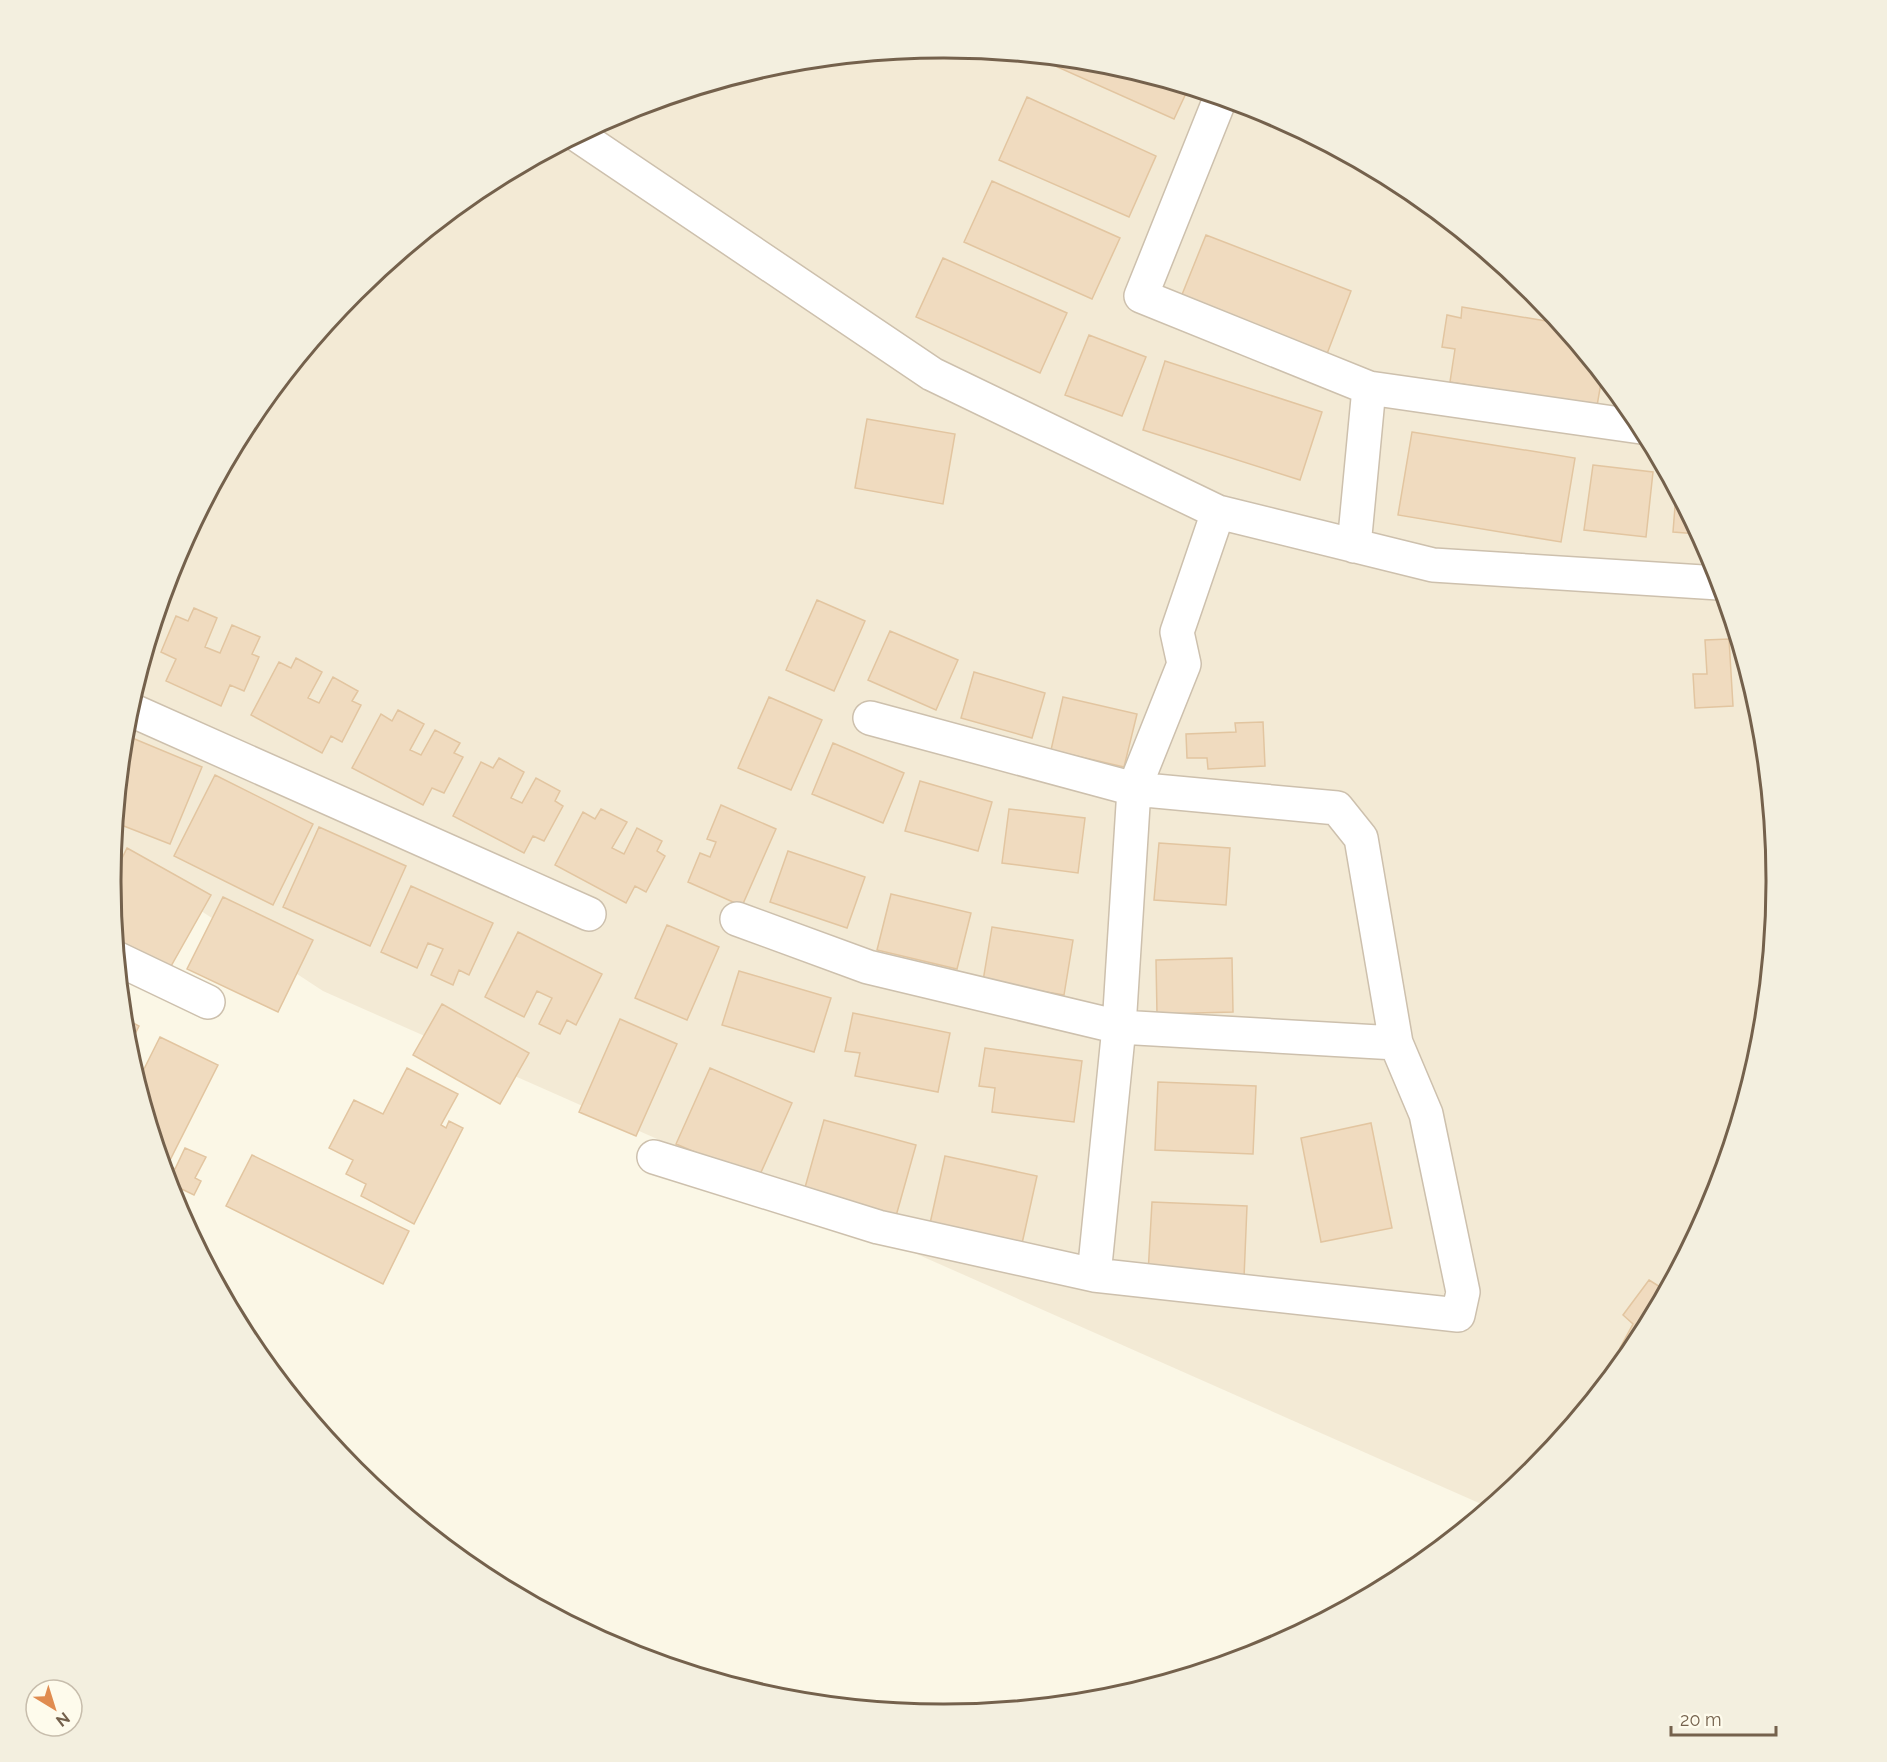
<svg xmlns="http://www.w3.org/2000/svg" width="1887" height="1762" font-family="Raleway,sans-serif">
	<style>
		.residential { fill: #f3ead5 }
		.building { fill: #f0dbbf; stroke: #e2c5a0; stroke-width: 1.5 }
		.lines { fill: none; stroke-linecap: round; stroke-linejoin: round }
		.minor-casing { stroke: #cdc0ad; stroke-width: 36 }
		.minor { stroke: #fff; stroke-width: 33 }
		.rim { fill: none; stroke: #74614c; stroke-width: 3 }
	</style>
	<rect width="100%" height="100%" fill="#fbf7e6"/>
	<path class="residential" d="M943,48L1106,64L1263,112L1407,189L1533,292L1636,418L1713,563L1761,719L1776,881L1760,1044L1713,1200L1636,1344L1532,1470L1488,1507L323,991L113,853L127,718L174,562L251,418L355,292L481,188L625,111L781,64Z"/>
	<path class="building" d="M1046,58L1106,64L1188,89L1174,119L1044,61Z
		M1027,97L1156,156L1129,217L999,160Z
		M992,181L1120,238L1092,299L964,242Z
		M1206,235L1351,291L1325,359L1179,302Z
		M943,258L1067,313L1040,373L916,317Z
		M1462,307L1558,323L1602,377L1597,406L1450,382L1455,349L1442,347L1447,315L1461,318Z
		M1089,335L1146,357L1122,416L1065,395Z
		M1165,361L1322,412L1300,480L1143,430Z
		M867,419L955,434L943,504L855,488Z
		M1412,432L1575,458L1561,542L1398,515Z
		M1593,465L1653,472L1646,537L1584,530Z
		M1676,494L1698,534L1673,532Z
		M817,600L865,621L834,691L786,670Z
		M194,608L217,618L205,647L220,653L232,625L260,637L252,654L259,657L244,691L230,685L221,706L166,681L176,659L161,652L176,616L188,621Z
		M890,631L958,660L936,710L868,680Z
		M1729,639L1733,706L1695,708L1693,674H1707L1705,640Z
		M296,658L322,672L308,698L319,703L333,677L358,691L352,701L361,705L342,742L331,736L322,753L251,715L279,662L291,668Z
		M974,672L1045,693L1032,738L961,718Z
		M769,697L822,720L791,790L738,768Z
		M1063,697L1137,714L1124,767L1051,750Z
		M398,710L424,724L410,750L421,755L435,730L460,743L454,753L463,757L444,793L432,788L423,805L352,768L381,714L392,721Z
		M1263,722L1265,766L1208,769L1207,758H1187L1186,734L1236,732L1235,723Z
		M125,735L202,767L170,844L116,823Z
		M833,743L904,773L883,823L812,794Z
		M499,758L524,772L511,798L522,803L536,778L560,791L555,801L563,806L544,841L533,836L524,853L453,816L481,762L493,768Z
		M215,775L313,824L273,905L174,856Z
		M920,781L992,802L978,851L905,831Z
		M721,805L776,829L742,906L688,882L700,853L710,857L716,842L707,839Z
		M601,809L627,822L612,848L624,854L637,828L662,841L657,851L665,856L646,892L635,886L626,903L555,865L583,812L595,819Z
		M1009,809L1085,818L1078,873L1002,863Z
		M319,827L406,866L370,946L283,907Z
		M1159,843L1230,848L1226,905L1154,900Z
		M127,848L211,895L166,975L117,948L111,881Z
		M788,851L865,877L847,928L770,902Z
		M411,886L493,923L469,975L459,970L453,985L431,975L443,949L428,943L417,968L381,952Z
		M891,894L971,913L957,969L877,950Z
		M223,897L313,940L278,1012L187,969Z
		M667,925L719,947L687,1020L635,998Z
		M992,927L1073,940L1064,995L983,981Z
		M518,932L602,974L576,1025L567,1020L560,1034L539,1024L552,998L537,991L524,1017L485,997Z
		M1232,958L1233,1012L1157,1014L1156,960Z
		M739,971L831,998L814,1052L722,1025Z
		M442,1004L529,1053L500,1104L413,1055Z
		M853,1013L950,1033L938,1092L855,1076L860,1053L845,1051Z
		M124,1018L139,1026L128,1048L126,1043Z
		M620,1019L677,1044L636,1136L579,1112Z
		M160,1037L218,1065L165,1170L138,1081Z
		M985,1048L1082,1061L1074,1122L992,1112L995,1088L979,1086Z
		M407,1068L458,1094L441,1125L446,1128L449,1121L463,1128L414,1224L361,1196L366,1184L346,1174L353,1160L329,1148L354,1100L383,1114Z
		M710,1068L792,1103L758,1179L676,1144Z
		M1158,1082L1256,1086L1253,1154L1155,1150Z
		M824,1120L916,1145L896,1216L804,1191Z
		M1371,1123L1392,1228L1321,1242L1301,1138Z
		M185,1148L206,1157L195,1178L201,1181L194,1195L169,1183L166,1173L169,1166L175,1169Z
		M252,1155L409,1231L383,1284L226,1206Z
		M945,1156L1037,1176L1021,1248L929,1228Z
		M1152,1202L1247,1206L1244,1278L1148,1274Z
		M1649,1280L1665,1290L1629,1353L1620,1348L1633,1324L1623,1315Z"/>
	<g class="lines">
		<g class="minor-casing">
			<path id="minor" d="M1220,99L1141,296L1369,388L1641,427
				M579,136L932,374L1218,512L1433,565L1719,583
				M1354,546L1369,388
				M129,709L589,914
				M737,919L868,967L1119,1027L1396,1043
				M118,959L208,1002
				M654,1157L878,1227L1094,1275L1458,1315L1463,1292L1426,1114L1396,1043L1361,838L1337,808L1134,789L870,718
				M1094,1275L1119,1027L1134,789L1184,664L1177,632L1218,512"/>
		</g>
		<use href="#minor" class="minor"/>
	</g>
	<path d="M0 0H1887V1762H0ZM943 58H944A822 822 0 0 1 1766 880V882A822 822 0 0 1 944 1704H943A822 822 0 0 1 121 882V880A822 822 0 0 1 943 58Z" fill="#f3efdf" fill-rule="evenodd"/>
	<path class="rim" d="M943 58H944A822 822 0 0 1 1766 880V882A822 822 0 0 1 944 1704H943A822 822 0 0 1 121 882V880A822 822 0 0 1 943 58Z"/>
	<g transform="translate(54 1708) rotate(142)"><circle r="28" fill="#fefbec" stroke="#c7bdac" stroke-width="1.5"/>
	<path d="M0-4.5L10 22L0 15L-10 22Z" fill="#e08c50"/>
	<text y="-9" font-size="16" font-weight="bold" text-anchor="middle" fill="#74614c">N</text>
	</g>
	<path d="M1671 1726v9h105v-9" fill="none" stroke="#74614c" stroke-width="3"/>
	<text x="1680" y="1726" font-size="18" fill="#74614c" stroke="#fefbec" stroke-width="4.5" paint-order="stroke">20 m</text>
</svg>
